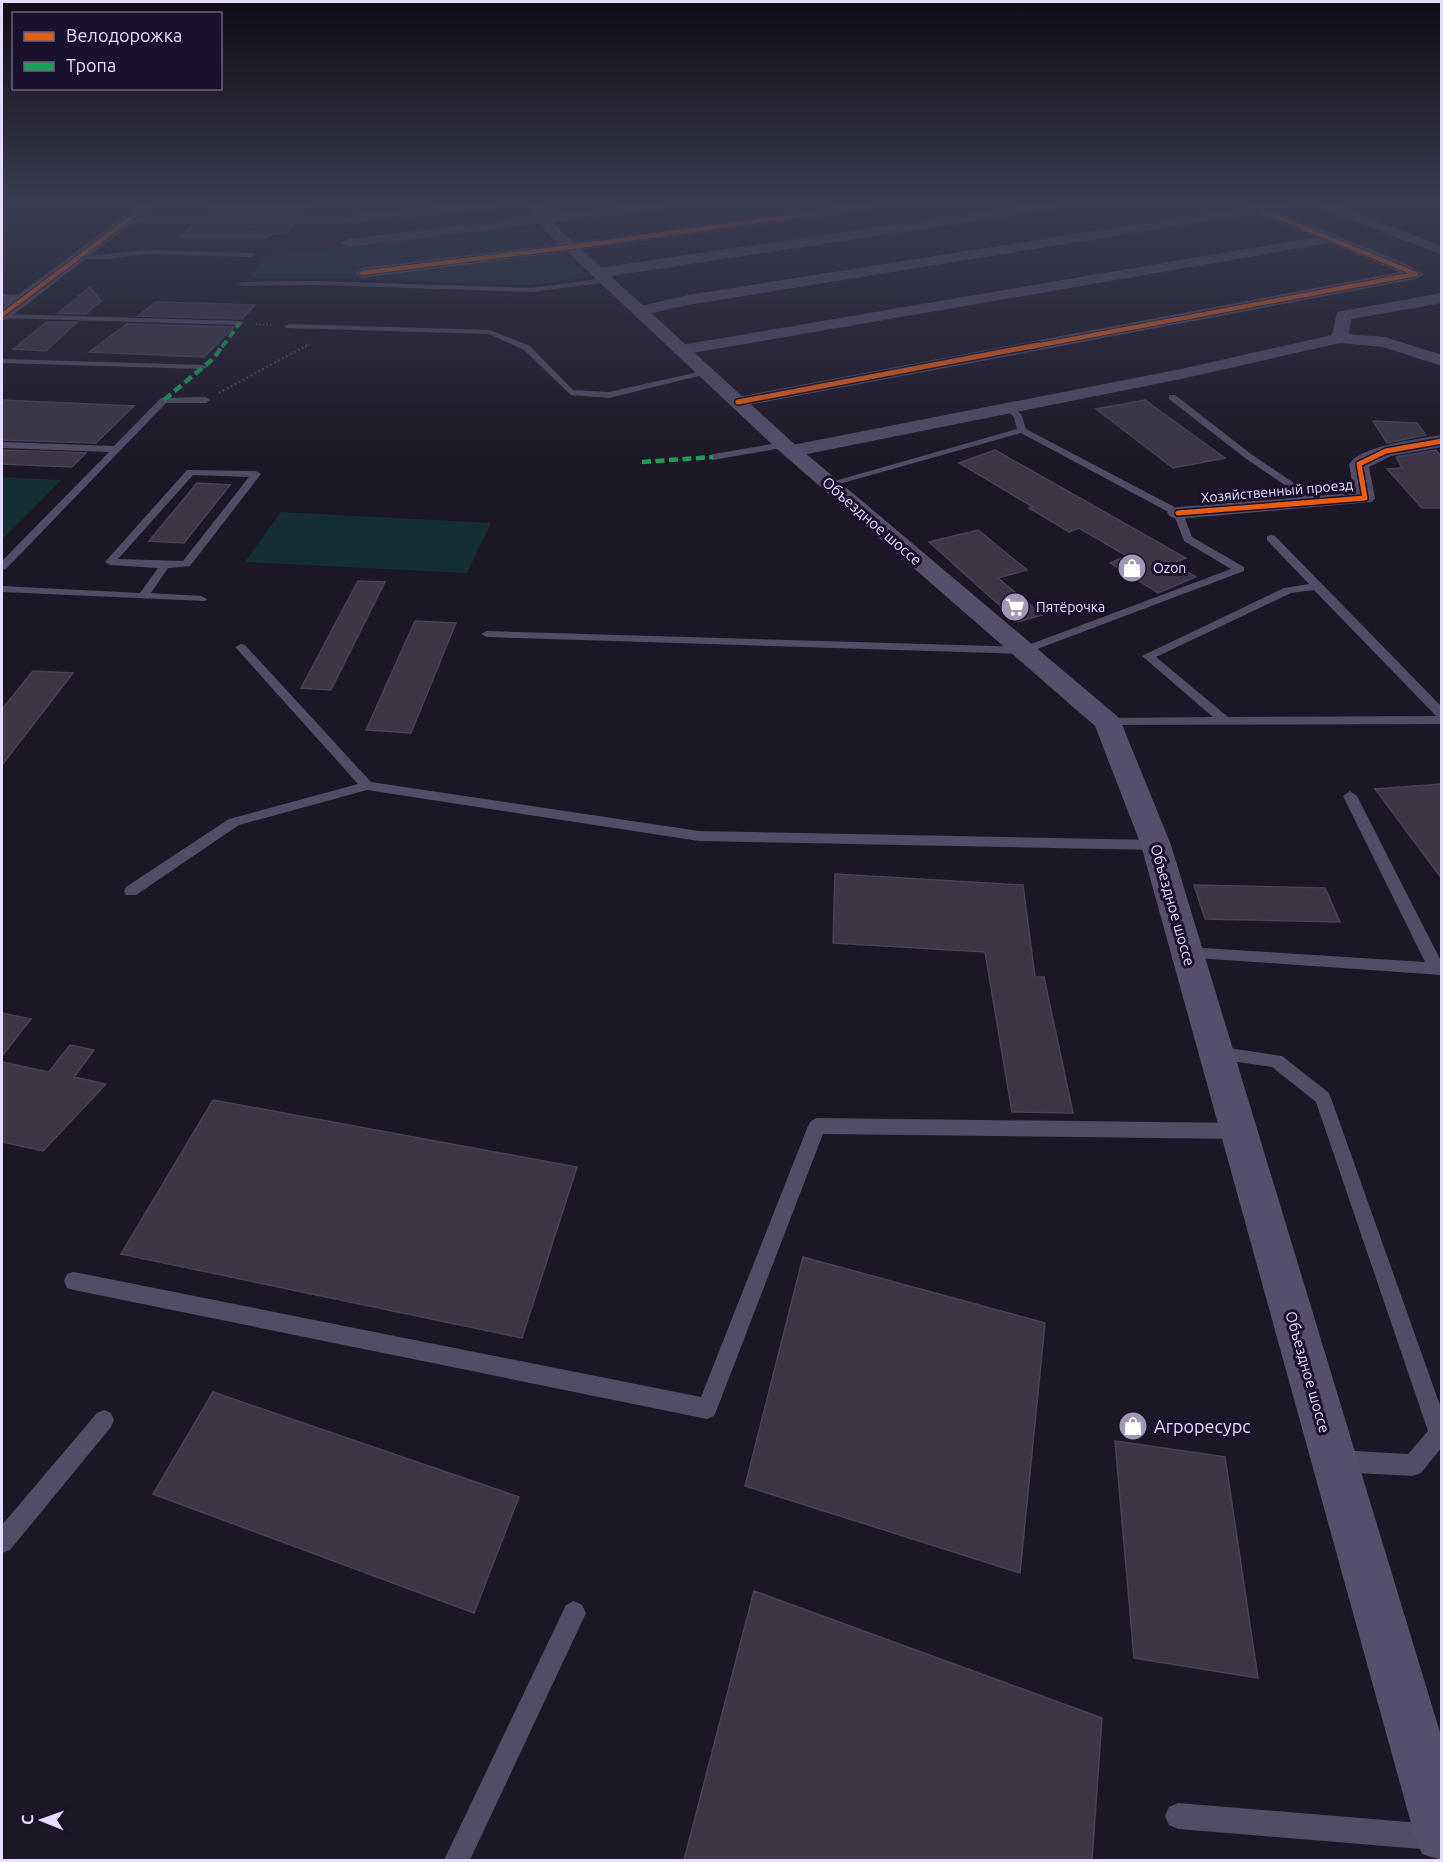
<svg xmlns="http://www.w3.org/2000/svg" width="1443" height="1862" font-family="Ubuntu,sans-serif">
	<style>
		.green { fill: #152e35 }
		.building { fill: #3c3647; stroke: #4a4258; stroke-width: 1.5 }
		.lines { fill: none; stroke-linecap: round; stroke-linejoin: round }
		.path-far1 { stroke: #4c5667; stroke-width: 1.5; stroke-dasharray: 1.5 2; stroke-linecap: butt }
		.path { stroke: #4c5667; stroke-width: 2; stroke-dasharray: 1.5 3; stroke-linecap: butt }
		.service { fill: #524c67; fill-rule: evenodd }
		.minor { fill: #524c67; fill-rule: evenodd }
		.tertiary { fill: #524c67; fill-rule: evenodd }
		.secondary { fill: #564f6c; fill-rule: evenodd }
		.quiet-far1 { stroke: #1a9f57; stroke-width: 4; stroke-dasharray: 8 4; stroke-linecap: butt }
		.quiet { stroke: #1a9f57; stroke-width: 4.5; stroke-dasharray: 9 4.5; stroke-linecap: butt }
		.cycleway-far1-casing { stroke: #1a112c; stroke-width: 6 }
		.cycleway-casing { stroke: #1a112c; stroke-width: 8 }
		.cycleway-far1 { stroke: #e95d12; stroke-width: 4.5 }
		.cycleway { stroke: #e95d12; stroke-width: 5 }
		.labels { text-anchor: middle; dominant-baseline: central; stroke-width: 6; stroke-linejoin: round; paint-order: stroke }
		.far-street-label { font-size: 14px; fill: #e5dcff; stroke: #1a112c }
		.far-poi-label { font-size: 14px; fill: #e5dcff; stroke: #1a112c; text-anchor: start }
		.street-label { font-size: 15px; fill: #e5dcff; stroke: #1a112c }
		.near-poi-label { font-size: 18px; fill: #e5dcff; stroke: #1a112c; text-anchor: start }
	</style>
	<rect width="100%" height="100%" fill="#1c1726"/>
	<path class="green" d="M529,225L590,277L530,285L340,278H251L263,257Z
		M2,477L61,480L2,540Z
		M281,512L491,523L467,573L245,562Z"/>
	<path class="building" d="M212,205H310L303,214L204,213Z
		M192,226H292L286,234H273L267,238H180Z
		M90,287L101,301L86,314L58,313Z
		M156,302L255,305L242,319L138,316Z
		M47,322H77L46,351L13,349Z
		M127,324L234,327L204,357L89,352Z
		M2,400L134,406L96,443L2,440Z
		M1145,400L1225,458L1173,468L1096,409Z
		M1373,421L1417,423L1426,435L1387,443Z
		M2,450L86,453L72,467L2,464Z
		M995,450L1186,558L1173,563L1196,577L1158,593L1110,563L1127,556L1079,528L1069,532L1029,508L1033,507L959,463Z
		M1436,450L1442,458V508H1422L1387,469L1402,468L1396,457Z
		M197,483L230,485L184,543L149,541Z
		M978,530L1027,570L998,578L1042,615L1018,622L929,542Z
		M358,581L385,582L331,690L301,688Z
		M415,621L456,623L411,733L366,730Z
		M33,671L73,673L2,765V709Z
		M1442,784V879L1375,789Z
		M835,874L1023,885L1035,977H1044L1073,1113L1012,1112L985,952L833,943Z
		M1194,885L1325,888L1340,922L1205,919Z
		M2,1013L31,1019L2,1056Z
		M70,1045L94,1050L74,1077L106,1084L43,1151L2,1142V1062L49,1072Z
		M213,1100L577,1167L522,1338L121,1254Z
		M803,1257L1045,1323L1020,1573L745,1486Z
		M213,1392L519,1497L474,1613L153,1494Z
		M1115,1441L1225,1457L1258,1678L1134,1658Z
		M754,1591L1102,1718L1092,1860H684Z"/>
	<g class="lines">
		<path class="path-far1" d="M256,324L273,325
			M305,347L310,344"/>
		<path class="path" d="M219,393L307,345"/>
		<path class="service" d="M143,250L252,253L255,255L252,257L143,254L110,259H79L76,257Z
			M605,278L608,282L532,292L316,285L242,286L238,284L242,282L316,281L532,288Z
			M2,314L240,321L244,323L240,325L2,318Z
			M289,324L490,330L530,346L573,390L609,392L707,370L711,373L609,398L571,395L524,350L489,334L286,328L285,326Z
			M2,359L203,365L207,367L203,369L2,363Z
			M1169,395H1175L1251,454L1319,500V504H1313L1245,458L1169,399Z
			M161,398L206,397L210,400L206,403H166L6,569L2,570V561L109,452L2,448V442L114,446Z
			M1009,405L1021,414L1026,429L1182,511L1192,537L1244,567V571L1024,654L487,637L481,634L487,631L1023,647L1231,569L1184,541L1174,515L1021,433L832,486L824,484L1017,429L1014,417L1005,408Z
			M784,442L787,443V447L713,460L708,457L713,454Z
			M187,470L256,471L261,474L190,566L168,568L151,593L201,596L207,599L205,601L2,592V586L140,593L158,568L110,565L105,562ZM193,475L249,477L183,561L118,559Z
			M1271,535L1275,536L1442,707V724L1103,725L1101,722L1107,718L1213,717L1142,656L1284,588L1309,584L1267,540V536ZM1314,590L1436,716L1228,717L1156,657L1291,593Z
			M241,644L245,645L371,782L699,831L1156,840L1163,845L1156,850L699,841L367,790L239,825L136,895H126L124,891L126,887L229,819L358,784L237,649L235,647Z
			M1350,791L1357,796L1442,963V975L1182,957L1179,953L1182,949L1187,947L1425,962L1343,796Z
			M1216,1046L1282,1056L1329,1093L1331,1098L1442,1411V1447L1421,1473L1413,1476L1338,1472L1330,1469L1327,1461L1330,1453L1338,1450L1408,1454L1428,1431L1316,1102L1272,1067L1210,1058L1208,1053L1210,1048Z
			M817,1118L1239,1123L1245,1126L1248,1131L1245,1136L1239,1139L823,1134L717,1409L714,1416L707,1419L74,1290L67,1288L64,1281L67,1274L74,1272L701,1397L808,1126L811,1121Z
			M104,1410L111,1413L114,1420L111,1427L10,1550L2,1553V1525L97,1413Z
			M574,1601L582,1605L586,1613L470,1860H444L566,1605Z
			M1178,1803L1433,1824L1442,1828V1846L1433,1850L1178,1829L1169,1825L1165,1816L1169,1807Z"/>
		<path class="minor" d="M451,205H498L491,209L334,224L129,223L122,219L129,215L334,216Z
			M628,205H667L660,209L348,247L341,243L348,239Z
			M844,205H878L871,209L571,251L362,278L354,273L362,268L571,243Z
			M1027,205H1060L1053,209L598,278L590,273L598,268Z
			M1259,205H1287L1285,208L1273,210L1402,262L1424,274L1416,279L738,407L732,406L729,402L732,398L1400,272L1330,243L681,355L675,354L673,350L675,346L681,345L1316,237L1257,213L688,305L639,316L631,311L633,308L688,295Z
			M1319,205H1337L1442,246V255L1321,208Z
			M1442,293V303L1351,319L1349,334L1385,337L1442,355V366L1383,347L1340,343L1181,379L792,457L785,455L782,451L785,447L792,445L1181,369L1332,335L1337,312Z
			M2,294L20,295L28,300L20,305L2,304Z
			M1442,435V447L1391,456L1369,467L1375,498L1372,502L1178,519L1171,517L1167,513L1171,509L1178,507L1354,493L1349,464C1362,445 1419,439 1442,435Z"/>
		<path class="tertiary" d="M139,205H155L8,319L2,320V307Z"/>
		<path class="secondary" d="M528,205H542L556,226L791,441L1117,716L1121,722L1171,845L1442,1739V1860L1422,1854L1414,1834L1141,845L1095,726L777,449L546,232Z"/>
		<path class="quiet-far1" d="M222,347L240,323"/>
		<path class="quiet" d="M164,400L214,358L223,345
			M642,462L713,457"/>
		<g class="cycleway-far1-casing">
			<path id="cycleway-far1" d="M362,273L571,247L871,205
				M2,315L148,205
				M1030,347L1416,274L1258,209L1280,205"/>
		</g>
		<g class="cycleway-casing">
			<path id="cycleway" d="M738,402L1038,345
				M1178,513L1365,498L1359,464L1386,451L1442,441"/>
		</g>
		<use href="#cycleway-far1" class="cycleway-far1"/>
		<use href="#cycleway" class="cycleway"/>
	</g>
	<linearGradient id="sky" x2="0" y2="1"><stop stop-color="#0f0d15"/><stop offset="0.44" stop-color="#3a3c52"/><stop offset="1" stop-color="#3a3c52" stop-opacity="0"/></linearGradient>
	<rect width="1443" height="466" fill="url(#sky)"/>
	<defs>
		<g id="shop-disc" transform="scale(1.5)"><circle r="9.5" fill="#9f97b3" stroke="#1a112c"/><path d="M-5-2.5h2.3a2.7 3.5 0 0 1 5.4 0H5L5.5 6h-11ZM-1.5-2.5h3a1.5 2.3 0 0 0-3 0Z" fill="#fff"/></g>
		<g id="supermarket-disc" transform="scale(1.5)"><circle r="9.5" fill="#9f97b3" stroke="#1a112c"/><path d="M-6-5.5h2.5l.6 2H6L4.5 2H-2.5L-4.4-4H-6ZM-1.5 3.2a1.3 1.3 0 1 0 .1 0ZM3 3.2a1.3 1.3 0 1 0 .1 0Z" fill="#fff"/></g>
	</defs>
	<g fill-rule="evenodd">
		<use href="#shop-disc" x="1132" y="568"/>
		<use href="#supermarket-disc" x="1015" y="607"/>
		<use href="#shop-disc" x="1133" y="1426"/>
	</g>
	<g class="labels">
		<g class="far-street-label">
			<text transform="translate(1277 491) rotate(-5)">Хозяйственный проезд</text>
		</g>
		<g class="far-poi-label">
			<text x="1153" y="568">Ozon</text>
			<text x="1036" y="607">Пятёрочка</text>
		</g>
		<g class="street-label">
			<text transform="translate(872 521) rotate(41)">Объездное шоссе</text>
			<text transform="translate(1173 905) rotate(74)">Объездное шоссе</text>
			<text transform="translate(1308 1372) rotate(74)">Объездное шоссе</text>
		</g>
		<g class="near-poi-label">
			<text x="1154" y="1426">Агроресурс</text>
		</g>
	</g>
	<rect width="1443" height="1862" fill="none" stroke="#e5dcff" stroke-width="6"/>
	<rect x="12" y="12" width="210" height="78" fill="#1a112c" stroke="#6b6280" stroke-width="1.5"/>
	<rect x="24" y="32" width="30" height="9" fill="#e95d12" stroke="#6b6280" stroke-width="1.5"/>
	<text x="66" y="42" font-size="18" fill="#e5dcff">Велодорожка</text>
	<rect x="24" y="62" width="30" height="9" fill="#1a9f57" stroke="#6b6280" stroke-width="1.5"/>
	<text x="66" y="72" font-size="18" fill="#e5dcff">Тропа</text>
	<g transform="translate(42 1820) rotate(271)" stroke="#1a112c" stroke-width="4.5" paint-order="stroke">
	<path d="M0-4.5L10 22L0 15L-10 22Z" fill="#e5dcff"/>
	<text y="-9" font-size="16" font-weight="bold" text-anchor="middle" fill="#e5dcff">С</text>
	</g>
</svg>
